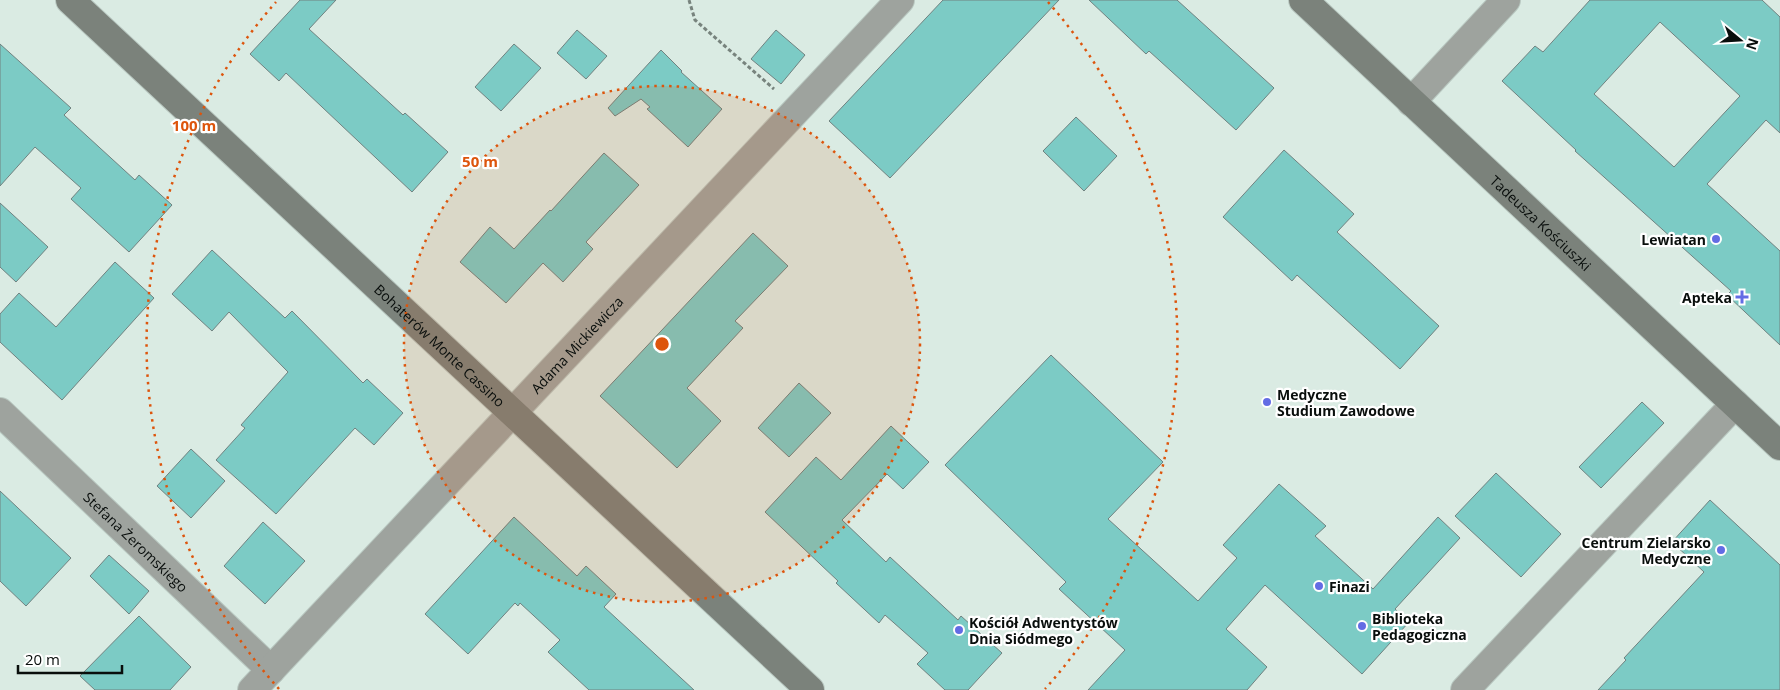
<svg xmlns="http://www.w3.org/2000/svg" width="1780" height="690" font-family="'Open Sans',sans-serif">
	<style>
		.building { fill: #7ccbc5; stroke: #708280; fill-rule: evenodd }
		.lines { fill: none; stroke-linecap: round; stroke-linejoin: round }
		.street-casing { stroke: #b9c8c1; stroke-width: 30 }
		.secondary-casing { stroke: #b9c8c1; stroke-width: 30 }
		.path { stroke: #77837d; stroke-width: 3; stroke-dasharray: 4 2.5; stroke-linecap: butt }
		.street { stroke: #9ea39e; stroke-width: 28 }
		.secondary { stroke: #7b827b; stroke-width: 28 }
		.ring { fill: none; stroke: #dd550c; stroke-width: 2.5; stroke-dasharray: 2.5 5 }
		.poi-dot { fill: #636ce4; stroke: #fff; stroke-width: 2 }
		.labels { text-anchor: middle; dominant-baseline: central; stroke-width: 4.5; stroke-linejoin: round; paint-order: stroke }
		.street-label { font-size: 14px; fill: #090e0c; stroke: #fff }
		.poi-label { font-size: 14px; font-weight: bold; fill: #090e0c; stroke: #fff; text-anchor: start }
		.centre { fill: #dd550c; stroke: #fff; stroke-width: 2.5 }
		.ring-label { font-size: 15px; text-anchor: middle; font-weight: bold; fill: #dd550c; stroke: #fff; stroke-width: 4.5; stroke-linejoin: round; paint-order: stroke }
	</style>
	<rect width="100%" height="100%" fill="#daebe3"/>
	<path class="building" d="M300,0H336L309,29L403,115L405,113L448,152L412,192L286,73L279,81L250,54Z
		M943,0H1059L890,178L829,121Z
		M1089,0H1177L1274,88L1236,130L1149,51L1146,54Z
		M1590,0H1762L1780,17V133L1766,120L1707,184L1780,251V345L1727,295L1731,291L1575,151L1576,150L1502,81L1535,46L1543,52ZM1660,22L1740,96L1674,167L1594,94Z
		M577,30L607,56L586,79L557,53Z
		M776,30L805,55L781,84L751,59Z
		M0,44L71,108L64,115L135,180L139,175L172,205L129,252L71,199L81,188L35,147L0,186Z
		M514,44L541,68L501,111L475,87Z
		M661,50L682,71L681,72L722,109L688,147L647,109L650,107L641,99L615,116L608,108Z
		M1076,117L1117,156L1084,191L1043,151Z
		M1284,150L1354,214L1337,232L1439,326L1400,369L1297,275L1292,281L1223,217Z
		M604,153L639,185L586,242L593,249L563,282L543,263L506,303L460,262L490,227L514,249L550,210L551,211Z
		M0,203L48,247L16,282L0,267Z
		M753,233L788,266L735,321L743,328L687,388L721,421L677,468L600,396Z
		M212,250L285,318L292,311L363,383L367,379L403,413L374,445L355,428L276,514L216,460L245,428L241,425L288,372L229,312L212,331L172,294Z
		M115,262L154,298L62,400L0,342V314L19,293L56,327Z
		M1051,355L1163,462L1108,519L1198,601L1237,558L1223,545L1279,484L1326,526L1315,536L1373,589L1438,517L1460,538L1395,609L1409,622L1362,674L1265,585L1226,629L1267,667L1247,690H1088L1125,650L1059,589L1066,582L945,465Z
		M799,383L831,413L789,457L758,428Z
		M1642,402L1664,423L1601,488L1579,467Z
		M891,426L929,462L903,489L887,474L842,520L886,562L890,557L958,620L961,616L1002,653L968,690H945L917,664L928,653L885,615L879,623L836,583L838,581L765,512L816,457L841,480Z
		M191,449L225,481L191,518L157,486Z
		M1496,473L1561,534L1521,577L1455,516Z
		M0,491L71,558L26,606L0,581Z
		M1710,500L1780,565V690H1598L1626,660L1624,658L1704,572L1672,542Z
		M514,517L577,576L586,566L616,594L604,607L694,690H589L548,652L560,640L520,603L518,606L515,603L468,654L425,614Z
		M263,522L305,561L265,604L224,566Z
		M109,555L149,591L129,614L90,576Z
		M139,616L191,667L170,690H95L80,676Z"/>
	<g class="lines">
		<g class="street-casing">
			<g id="street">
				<path d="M1411,102L1506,0"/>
				<path id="s1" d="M0,412L271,670"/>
				<path id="s2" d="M252,690L900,0"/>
				<path d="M1465,690L1735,404"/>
			</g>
		</g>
		<g class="secondary-casing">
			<g id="secondary">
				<path id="s3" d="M70,0L810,690"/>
				<path id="s4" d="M1303,0L1780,446"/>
			</g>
		</g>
		<path class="path" d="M689,0L695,20L774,89"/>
		<use href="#street" class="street"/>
		<use href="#secondary" class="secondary"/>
	</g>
	<circle cx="662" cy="344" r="258" fill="#dd550c" fill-opacity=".12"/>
	<g class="ring">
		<circle cx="662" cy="344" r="258"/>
		<path d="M279 689A516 516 0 0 1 276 2M1048 2A516 516 0 0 1 1045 689"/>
	</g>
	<g class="poi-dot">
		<circle cx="1716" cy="239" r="5"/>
		<path d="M1739.5 289.5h5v5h5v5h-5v5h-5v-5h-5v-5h5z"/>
		<circle cx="1267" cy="402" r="5"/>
		<circle cx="1721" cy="550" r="5"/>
		<circle cx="1319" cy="586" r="5"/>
		<circle cx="1362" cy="626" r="5"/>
		<circle cx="959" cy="630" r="5"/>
	</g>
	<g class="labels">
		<g class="street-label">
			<text stroke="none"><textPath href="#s4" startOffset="326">Tadeusza Kościuszki</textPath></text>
			<text stroke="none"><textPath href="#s3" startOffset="506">Bohaterów Monte Cassino</textPath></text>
			<text stroke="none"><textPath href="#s2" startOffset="474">Adama Mickiewicza</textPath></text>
			<text stroke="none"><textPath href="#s1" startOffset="188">Stefana Żeromskiego</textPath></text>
		</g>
		<g class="poi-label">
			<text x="1706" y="239" text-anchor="end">Lewiatan</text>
			<text x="1732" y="297" text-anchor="end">Apteka</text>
			<text x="1277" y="394">Medyczne<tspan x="1277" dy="16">Studium Zawodowe</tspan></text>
			<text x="1711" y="542" text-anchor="end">Centrum Zielarsko<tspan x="1711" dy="16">Medyczne</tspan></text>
			<text x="1329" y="586">Finazi</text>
			<text x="1372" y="618">Biblioteka<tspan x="1372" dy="16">Pedagogiczna</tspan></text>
			<text x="969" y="622">Kościół Adwentystów<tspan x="969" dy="16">Dnia Siódmego</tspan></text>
		</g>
	</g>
	<circle cx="662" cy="344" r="8" class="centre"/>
	<g class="ring-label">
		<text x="194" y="131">100 m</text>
		<text x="480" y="167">50 m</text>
	</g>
	<g transform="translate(1740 40) rotate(108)" stroke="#ffffff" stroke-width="4" paint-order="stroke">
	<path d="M0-4L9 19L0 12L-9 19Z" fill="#090e0c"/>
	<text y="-8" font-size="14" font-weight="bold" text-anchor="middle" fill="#090e0c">N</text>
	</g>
	<path d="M18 665v8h104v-8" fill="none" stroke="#090e0c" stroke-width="2.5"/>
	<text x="25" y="665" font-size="15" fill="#090e0c" stroke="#ffffff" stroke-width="4" paint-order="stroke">20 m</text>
</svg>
